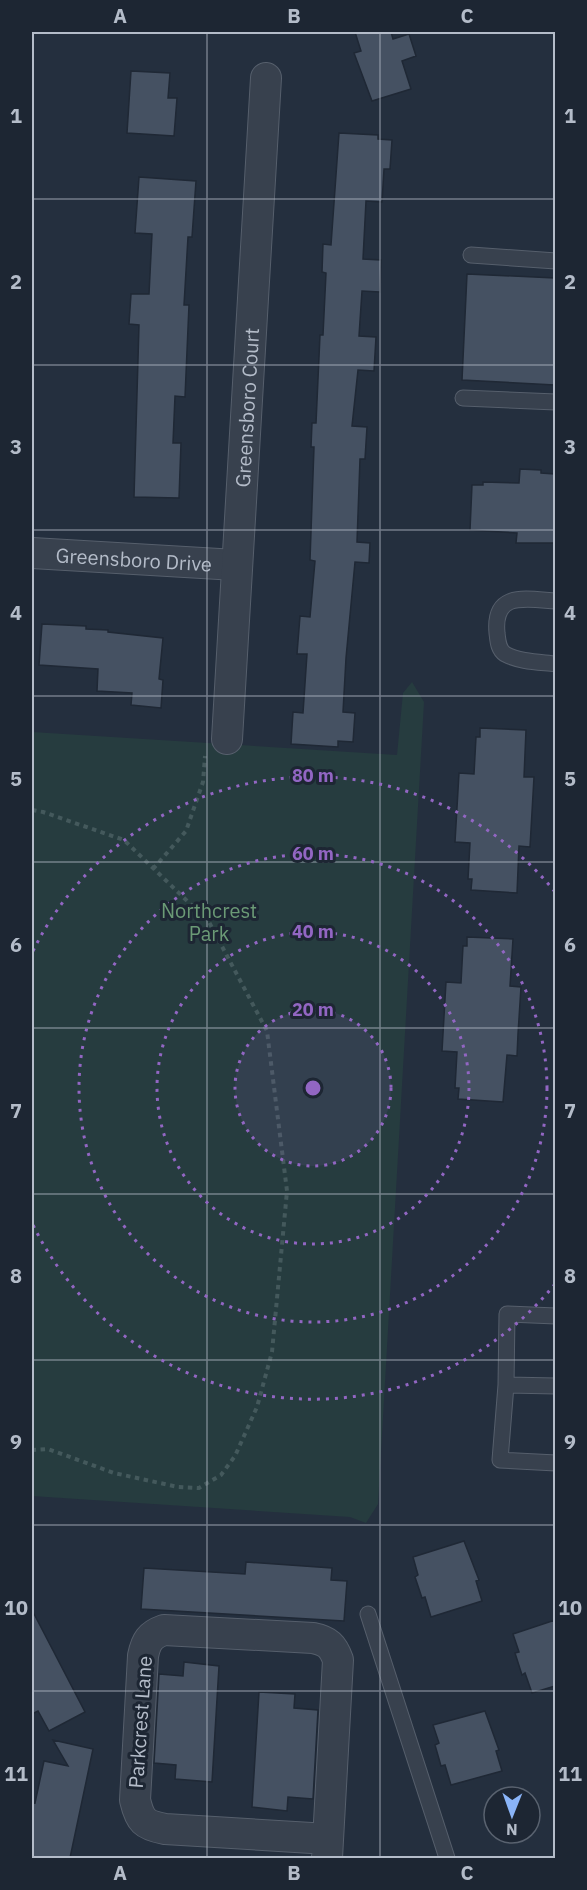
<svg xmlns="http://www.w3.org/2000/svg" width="587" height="1890" font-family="'IBM Plex Sans',sans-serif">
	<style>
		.green { fill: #263c3f }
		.building { fill: #455162; stroke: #1f2835; stroke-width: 1.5 }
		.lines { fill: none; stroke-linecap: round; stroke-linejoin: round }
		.lane-casing { stroke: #565f6c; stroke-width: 17 }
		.street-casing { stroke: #565f6c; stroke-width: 32 }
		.path { stroke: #44595c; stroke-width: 4; stroke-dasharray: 4.5 4.5; stroke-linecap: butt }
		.lane { stroke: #38414e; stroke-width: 15 }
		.street { stroke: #38414e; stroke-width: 30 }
		.grid { fill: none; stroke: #b4bcc9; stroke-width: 1.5; stroke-opacity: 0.55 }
		.ring { fill: none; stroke: #9266c3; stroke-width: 3; stroke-dasharray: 3 6 }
		.labels { text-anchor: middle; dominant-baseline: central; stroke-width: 6; stroke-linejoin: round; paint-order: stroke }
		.street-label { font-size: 20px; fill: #b4bcc9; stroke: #1d2633 }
		.park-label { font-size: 20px; fill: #6b9a76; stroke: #1d2633 }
		.centre { fill: #9266c3; stroke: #1d2633; stroke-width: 3 }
		.ring-label { font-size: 18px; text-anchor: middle; font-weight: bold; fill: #9266c3; stroke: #1d2633; stroke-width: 6; stroke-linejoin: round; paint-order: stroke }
		.neatline { fill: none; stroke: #b4bcc9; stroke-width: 2 }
		.grid-label { font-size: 20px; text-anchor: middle; font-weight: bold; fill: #b4bcc9 }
	</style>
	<rect width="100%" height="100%" fill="#242f3e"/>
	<path class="green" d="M412,682L424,702L378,1504L366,1523L350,1517L32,1496V732L397,755L403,693Z"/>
	<path class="building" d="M355,32H391L393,39L409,34L416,56L402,61L411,89L372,101L354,53L361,51Z
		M131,71L170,73L168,98H177L174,136L127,133Z
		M339,133L378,135V139L392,140L390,169H384L382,202L366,201L363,259L381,260L380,292L362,291L359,336L376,337L374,371L358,370L352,426L367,427L365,459H360L357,542L370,543L369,563L355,562L346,658L343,712L355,713L353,742L338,741V747L291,744L293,712L303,713L307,654H297L300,616L310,617L315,561L310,560L314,447H311L312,423H316L320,335H323L326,273L322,272L323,244L331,245Z
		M139,177L196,181L192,237H188L184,305H189L185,397L175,396L173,443H181L179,498L134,497L139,325L129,324L131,294H149L152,234L135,233Z
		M467,274L555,278V385L462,380Z
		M520,469L541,470V473L555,474V543H516L517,533L470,530L472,485H483V482L519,483Z
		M42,624L86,626V629L108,630V632L163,638L159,679L163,680L161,708L131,705L132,693L97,691L98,669L39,665Z
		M480,728L526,730L524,777H534L530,847L519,846L517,893L471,890L472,879H468L470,843L455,842L459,773L474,774L476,737H480Z
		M467,937L513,939L510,986L521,987L518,1034L517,1056L507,1055L503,1102L458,1099L459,1088H455L457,1052L442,1051L446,982L461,983L463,946H467Z
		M464,1541L479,1580L476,1581L482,1601L431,1617L425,1597L422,1598L415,1577L418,1575L413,1557Z
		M246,1562L332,1568L331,1580L347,1581L344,1621L141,1609L144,1568L245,1574Z
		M32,1610L85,1712L49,1731L38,1711L32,1714Z
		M555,1620V1686L532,1693L525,1673L522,1675L515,1653L519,1652L513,1634Z
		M184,1662L219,1666L212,1782L175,1779L176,1765L154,1763L159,1674L183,1676Z
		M259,1692L295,1694L294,1708L318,1710L313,1799L288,1797L287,1811L252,1807Z
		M485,1711L499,1750L496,1751L502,1771L451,1785L445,1765L441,1766L435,1745L439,1743L433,1725Z
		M53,1740L93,1749L70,1858H32V1802L35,1803L44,1761L68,1766Z"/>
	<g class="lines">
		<g class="lane-casing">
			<path id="lane" d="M471,255L556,261
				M463,398L556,402
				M556,601C525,599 493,591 497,633C498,641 498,649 505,654C520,662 540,662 556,664
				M556,1316L507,1314L506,1385L500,1460L556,1463
				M506,1385L556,1386
				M368,1614L447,1858"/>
		</g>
		<g class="street-casing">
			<g id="street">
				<path id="s1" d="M32,553L236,565"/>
				<path id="s2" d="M227,739L266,78"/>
				<path d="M327,1858L338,1660C333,1646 328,1641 313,1638L164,1630C150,1635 146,1641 143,1656L135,1800C140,1821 144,1825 165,1829L328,1839"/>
			</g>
		</g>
		<path class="path" d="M32,810L43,812L124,840L209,922L267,1031L287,1191L272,1352L257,1407L235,1456L221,1475L199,1488L178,1487L114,1473L48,1449L32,1450
			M153,869L186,831L203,782L205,756"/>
		<use href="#lane" class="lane"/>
		<use href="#street" class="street"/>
	</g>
	<path class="grid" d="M207,32V1858M380,32V1858M32,199H556M32,365H556M32,530H556M32,696H556M32,862H556M32,1028H556M32,1194H556M32,1360H556M32,1525H556M32,1691H556"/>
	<circle cx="313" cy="1088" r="78" fill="#9266c3" fill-opacity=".12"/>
	<g class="ring">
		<circle cx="313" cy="1088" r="78"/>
		<circle cx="313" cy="1088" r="156"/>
		<circle cx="313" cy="1088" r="234"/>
		<path d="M555 1284A312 312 0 0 1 33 1225M33 951A312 312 0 0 1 555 892"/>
	</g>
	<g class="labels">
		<g class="street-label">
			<text stroke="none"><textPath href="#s2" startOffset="332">Greensboro Court</textPath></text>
			<text stroke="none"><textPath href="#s1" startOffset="102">Greensboro Drive</textPath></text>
			<text transform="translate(140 1722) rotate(-86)">Parkcrest Lane</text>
		</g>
		<g class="park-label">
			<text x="209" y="910">Northcrest<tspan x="209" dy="23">Park</tspan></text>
		</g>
	</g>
	<circle cx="313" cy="1088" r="9" class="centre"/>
	<g class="ring-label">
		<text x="313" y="782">80 m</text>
		<text x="313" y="860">60 m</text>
		<text x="313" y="938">40 m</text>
		<text x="313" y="1016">20 m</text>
	</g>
	<rect width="587" height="1890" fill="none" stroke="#1d2633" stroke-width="66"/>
	<g transform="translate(512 1815) rotate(181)"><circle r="28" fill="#1d2633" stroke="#59626f" stroke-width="1.5"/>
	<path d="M0-4.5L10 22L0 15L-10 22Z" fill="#8ab4f8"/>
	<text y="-9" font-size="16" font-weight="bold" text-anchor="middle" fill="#b4bcc9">N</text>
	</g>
	<rect x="33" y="33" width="521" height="1824" class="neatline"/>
	<g class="grid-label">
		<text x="120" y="23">A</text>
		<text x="294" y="23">B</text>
		<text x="467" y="23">C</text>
		<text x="16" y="123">1</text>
		<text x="570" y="123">1</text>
		<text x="16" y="289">2</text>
		<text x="570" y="289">2</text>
		<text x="16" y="454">3</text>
		<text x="570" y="454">3</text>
		<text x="16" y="620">4</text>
		<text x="570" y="620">4</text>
		<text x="16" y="786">5</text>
		<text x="570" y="786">5</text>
		<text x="16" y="952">6</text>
		<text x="570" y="952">6</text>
		<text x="16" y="1118">7</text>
		<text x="570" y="1118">7</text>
		<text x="16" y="1283">8</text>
		<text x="570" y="1283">8</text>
		<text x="16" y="1449">9</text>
		<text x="570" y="1449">9</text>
		<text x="16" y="1615">10</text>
		<text x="570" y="1615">10</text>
		<text x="16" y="1781">11</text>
		<text x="570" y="1781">11</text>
		<text x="120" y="1880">A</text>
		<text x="294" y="1880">B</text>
		<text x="467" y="1880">C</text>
	</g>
</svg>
